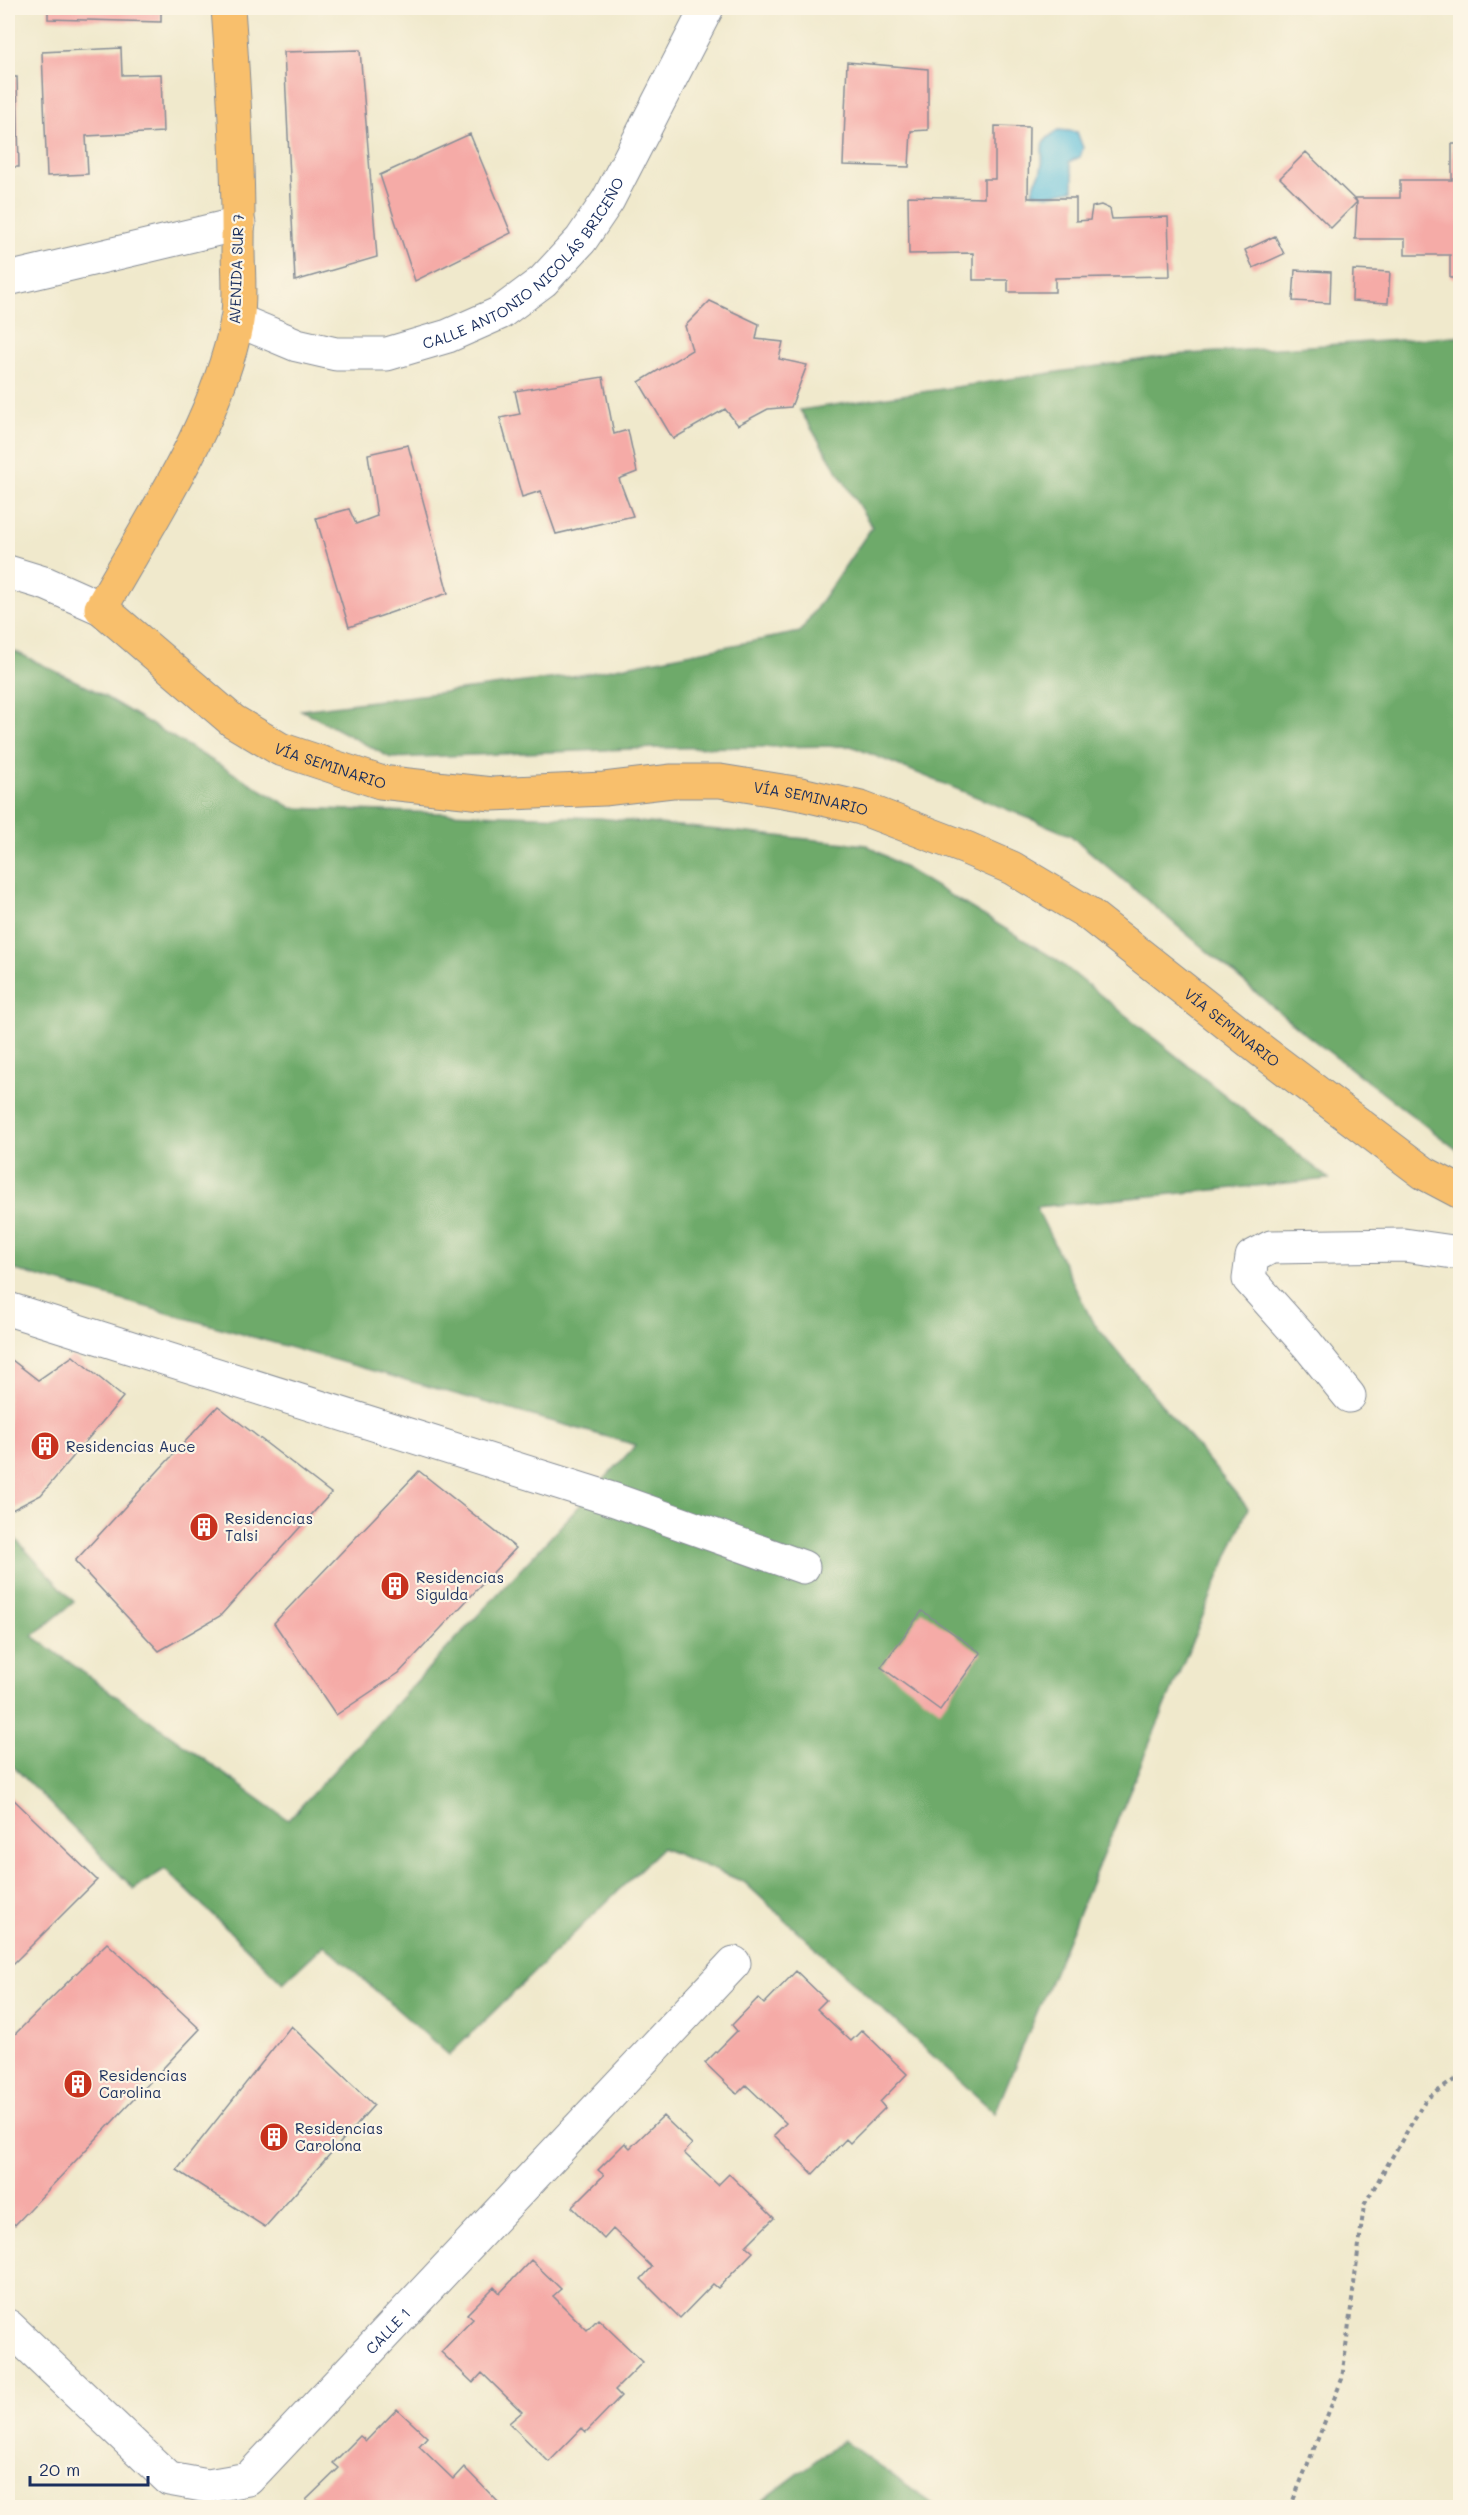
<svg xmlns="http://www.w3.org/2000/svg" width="1468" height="2515" font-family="Mali,sans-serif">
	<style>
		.forest { fill: #6eaa6b; stroke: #446c64; stroke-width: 1.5 }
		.water { fill: #5dbfdb; stroke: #3c779c; stroke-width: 1.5 }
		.building { fill: #f5aba7 }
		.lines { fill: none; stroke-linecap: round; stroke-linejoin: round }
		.minor-casing { stroke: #868c95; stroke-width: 35 }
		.major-casing { stroke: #868c95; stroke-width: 35 }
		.path { stroke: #868c95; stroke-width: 4; stroke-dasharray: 4.5 4.5; stroke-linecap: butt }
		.minor { stroke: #fff; stroke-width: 33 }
		.major { stroke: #f8bf6c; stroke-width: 33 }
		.labels { text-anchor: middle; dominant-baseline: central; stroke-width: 4.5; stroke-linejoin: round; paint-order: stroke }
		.street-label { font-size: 15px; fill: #1b2f5e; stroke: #fcf5e5 }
		.poi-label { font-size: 15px; fill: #1b2f5e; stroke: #fcf5e5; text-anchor: start }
	</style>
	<rect width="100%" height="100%" fill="#fcf5e5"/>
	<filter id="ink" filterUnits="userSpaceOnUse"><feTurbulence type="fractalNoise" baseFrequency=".0167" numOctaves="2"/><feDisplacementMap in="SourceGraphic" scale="12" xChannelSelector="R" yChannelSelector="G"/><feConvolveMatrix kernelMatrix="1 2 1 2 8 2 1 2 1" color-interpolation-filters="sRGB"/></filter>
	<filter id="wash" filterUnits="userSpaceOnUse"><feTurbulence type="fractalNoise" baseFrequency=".008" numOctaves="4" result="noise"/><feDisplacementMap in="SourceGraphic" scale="24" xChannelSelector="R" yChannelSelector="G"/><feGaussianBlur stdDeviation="1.35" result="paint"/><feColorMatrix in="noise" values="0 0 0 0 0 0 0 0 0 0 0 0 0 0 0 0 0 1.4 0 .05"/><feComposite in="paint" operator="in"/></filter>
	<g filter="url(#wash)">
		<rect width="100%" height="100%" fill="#f0e9cc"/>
		<path class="forest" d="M1460,336V1152L1299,1029L1070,835L851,746L658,748L391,758L301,710L580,675L800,632L872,527L800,410L1173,355Z
			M8,648L92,689L292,808L599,818L867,845L1057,960L1329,1179L1036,1207L1092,1321L1248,1508L995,2113L744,1882L662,1848L449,2055L324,1945L283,1983L165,1869L134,1889L8,1761V1531L74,1602L33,1636L288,1820L636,1445L8,1268Z
			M843,2440L937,2507H754Z"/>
		<path class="water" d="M1059,130L1077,132L1083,148L1080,157L1069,162L1073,176V190L1048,195L1032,192C1034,182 1039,178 1041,170C1047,148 1032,146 1059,130Z"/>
		<g id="blocks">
			<path class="building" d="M48,8H161V22L48,19Z
				M121,48L122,75L161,74L163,132L86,136L88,174L47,176L42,52Z
				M360,50L377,257L295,281L284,52Z
				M847,62L928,69V130L911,131L909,167L843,165Z
				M8,77H17L19,167H8Z
				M995,126L1029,127L1028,198H1076V221L1090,220L1092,207L1101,205L1110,209L1112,219L1168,217L1170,276L1055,278V292H1008V280H973V253L909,254L908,196L984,198V179H995Z
				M470,134L511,233L415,281L380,175Z
				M1452,144H1460V278H1450V255H1405V239H1355L1357,202L1355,198H1400V180H1452Z
				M1306,152L1357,202L1331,228L1280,178Z
				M1275,236L1284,254L1253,268L1245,250Z
				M1295,270L1331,272L1330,303L1293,301Z
				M1353,270L1390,272L1388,303L1352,301Z
				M710,301L759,324L756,339L783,342L779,359L807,365L791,407L768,409L738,425L725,409L673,439L639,382L692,350L685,326Z
				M603,377L614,434L628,430L637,472L619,479L633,516L556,534L541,491L522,497L500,418L520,414L515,391Z
				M408,445L448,593L349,627L316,518L349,509L356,524L377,516L368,454Z
				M73,1356L123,1397L41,1495L8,1512V1357L38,1380Z
				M218,1406L331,1493L220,1616L159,1651L75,1561Z
				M419,1471L516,1548L399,1673L336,1715L274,1623Z
				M922,1611L981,1653L940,1710L881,1667Z
				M10,1796L97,1880L8,1969V1798Z
				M107,1943L200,2029L15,2225L8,2217V2041Z
				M796,1971L826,2000L817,2009L851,2041L862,2030L907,2074L880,2102L885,2108L850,2143L846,2139L813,2174L774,2135L786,2123L746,2085L737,2094L705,2063L737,2031L732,2025L758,1998L764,2004Z
				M291,2026L374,2105L265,2227L177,2170Z
				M663,2116L692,2144L684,2153L718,2185L729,2174L774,2218L746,2246L753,2252L718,2288L713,2284L680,2318L641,2279L652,2267L613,2229L604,2239L572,2207L604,2175L598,2170L625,2143L630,2148Z
				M531,2260L561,2289L553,2296L587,2330L598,2319L643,2362L615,2390L621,2396L586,2432L582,2428L549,2462L509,2423L522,2412L482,2373L473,2383L441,2352L473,2319L467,2314L494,2287L500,2293Z
				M397,2409L427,2437L419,2446L453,2479L464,2467L504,2508H314L306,2500L339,2468L333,2463L360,2436L366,2441Z"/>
		</g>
	</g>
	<g filter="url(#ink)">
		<use href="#blocks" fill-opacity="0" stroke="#868c95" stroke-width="1.5"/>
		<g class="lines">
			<g class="minor-casing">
				<g id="minor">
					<path d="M8,279L239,224"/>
					<path id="s1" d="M237,320L297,345L336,354H387L448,336L500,313L543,281L581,240L608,200L707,8"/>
					<path d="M8,572L47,584L101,608"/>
					<path d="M8,1309L615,1500L803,1567"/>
					<path d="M1349,1396L1307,1344L1249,1279L1252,1257L1271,1247L1404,1245L1460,1253"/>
					<path id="s2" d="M8,2326L169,2479L208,2486L248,2479L734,1963"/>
				</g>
			</g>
			<g class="major-casing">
				<g id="major">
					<path id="s3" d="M228,8C234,88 239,168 238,248C238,272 241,299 237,321C217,423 151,519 101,608L233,721L280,749L380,782L492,794L604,789L672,781H720L801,794L861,808L966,848L1012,868L1086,912L1262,1051L1424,1173L1460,1192"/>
				</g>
			</g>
			<path class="path" d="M1290,2508L1342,2379L1364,2205L1426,2099L1460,2076"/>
			<use href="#minor" class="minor"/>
			<use href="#major" class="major"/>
		</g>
	</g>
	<defs>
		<g id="building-disc" transform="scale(1.5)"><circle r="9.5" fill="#c8321e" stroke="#fcf5e5"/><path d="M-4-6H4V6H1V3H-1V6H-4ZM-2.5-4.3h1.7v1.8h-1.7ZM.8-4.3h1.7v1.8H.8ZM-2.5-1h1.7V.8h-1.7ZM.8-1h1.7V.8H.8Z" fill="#fff"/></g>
	</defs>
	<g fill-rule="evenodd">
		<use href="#building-disc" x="45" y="1446"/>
		<use href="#building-disc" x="204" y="1527"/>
		<use href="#building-disc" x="395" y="1586"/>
		<use href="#building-disc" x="78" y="2084"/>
		<use href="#building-disc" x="274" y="2137"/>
	</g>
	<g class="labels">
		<g class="street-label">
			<text stroke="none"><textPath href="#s1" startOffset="326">CALLE ANTONIO NICOLÁS BRICEÑO</textPath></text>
			<text transform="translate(236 269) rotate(-88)">AVENIDA SUR 7</text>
			<text stroke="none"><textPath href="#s3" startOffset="914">VÍA SEMINARIO</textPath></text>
			<text stroke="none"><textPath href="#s3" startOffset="1400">VÍA SEMINARIO</textPath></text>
			<text stroke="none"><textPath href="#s3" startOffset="1886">VÍA SEMINARIO</textPath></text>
			<text stroke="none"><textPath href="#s2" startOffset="506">CALLE 1</textPath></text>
		</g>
		<g class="poi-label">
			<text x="66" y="1446">Residencias Auce</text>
			<text x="225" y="1518">Residencias<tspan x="225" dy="17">Talsi</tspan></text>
			<text x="416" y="1577">Residencias<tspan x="416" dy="17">Sigulda</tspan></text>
			<text x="99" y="2075">Residencias<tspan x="99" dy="17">Carolina</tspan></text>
			<text x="295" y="2128">Residencias<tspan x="295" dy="17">Carolona</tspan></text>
		</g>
	</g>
	<rect width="1468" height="2515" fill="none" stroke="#fcf5e5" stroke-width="30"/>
	<path d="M30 2476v9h118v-9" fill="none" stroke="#1b2f5e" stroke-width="3"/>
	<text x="39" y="2476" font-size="18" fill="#1b2f5e" stroke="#fcf5e5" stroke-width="4.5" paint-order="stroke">20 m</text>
</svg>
